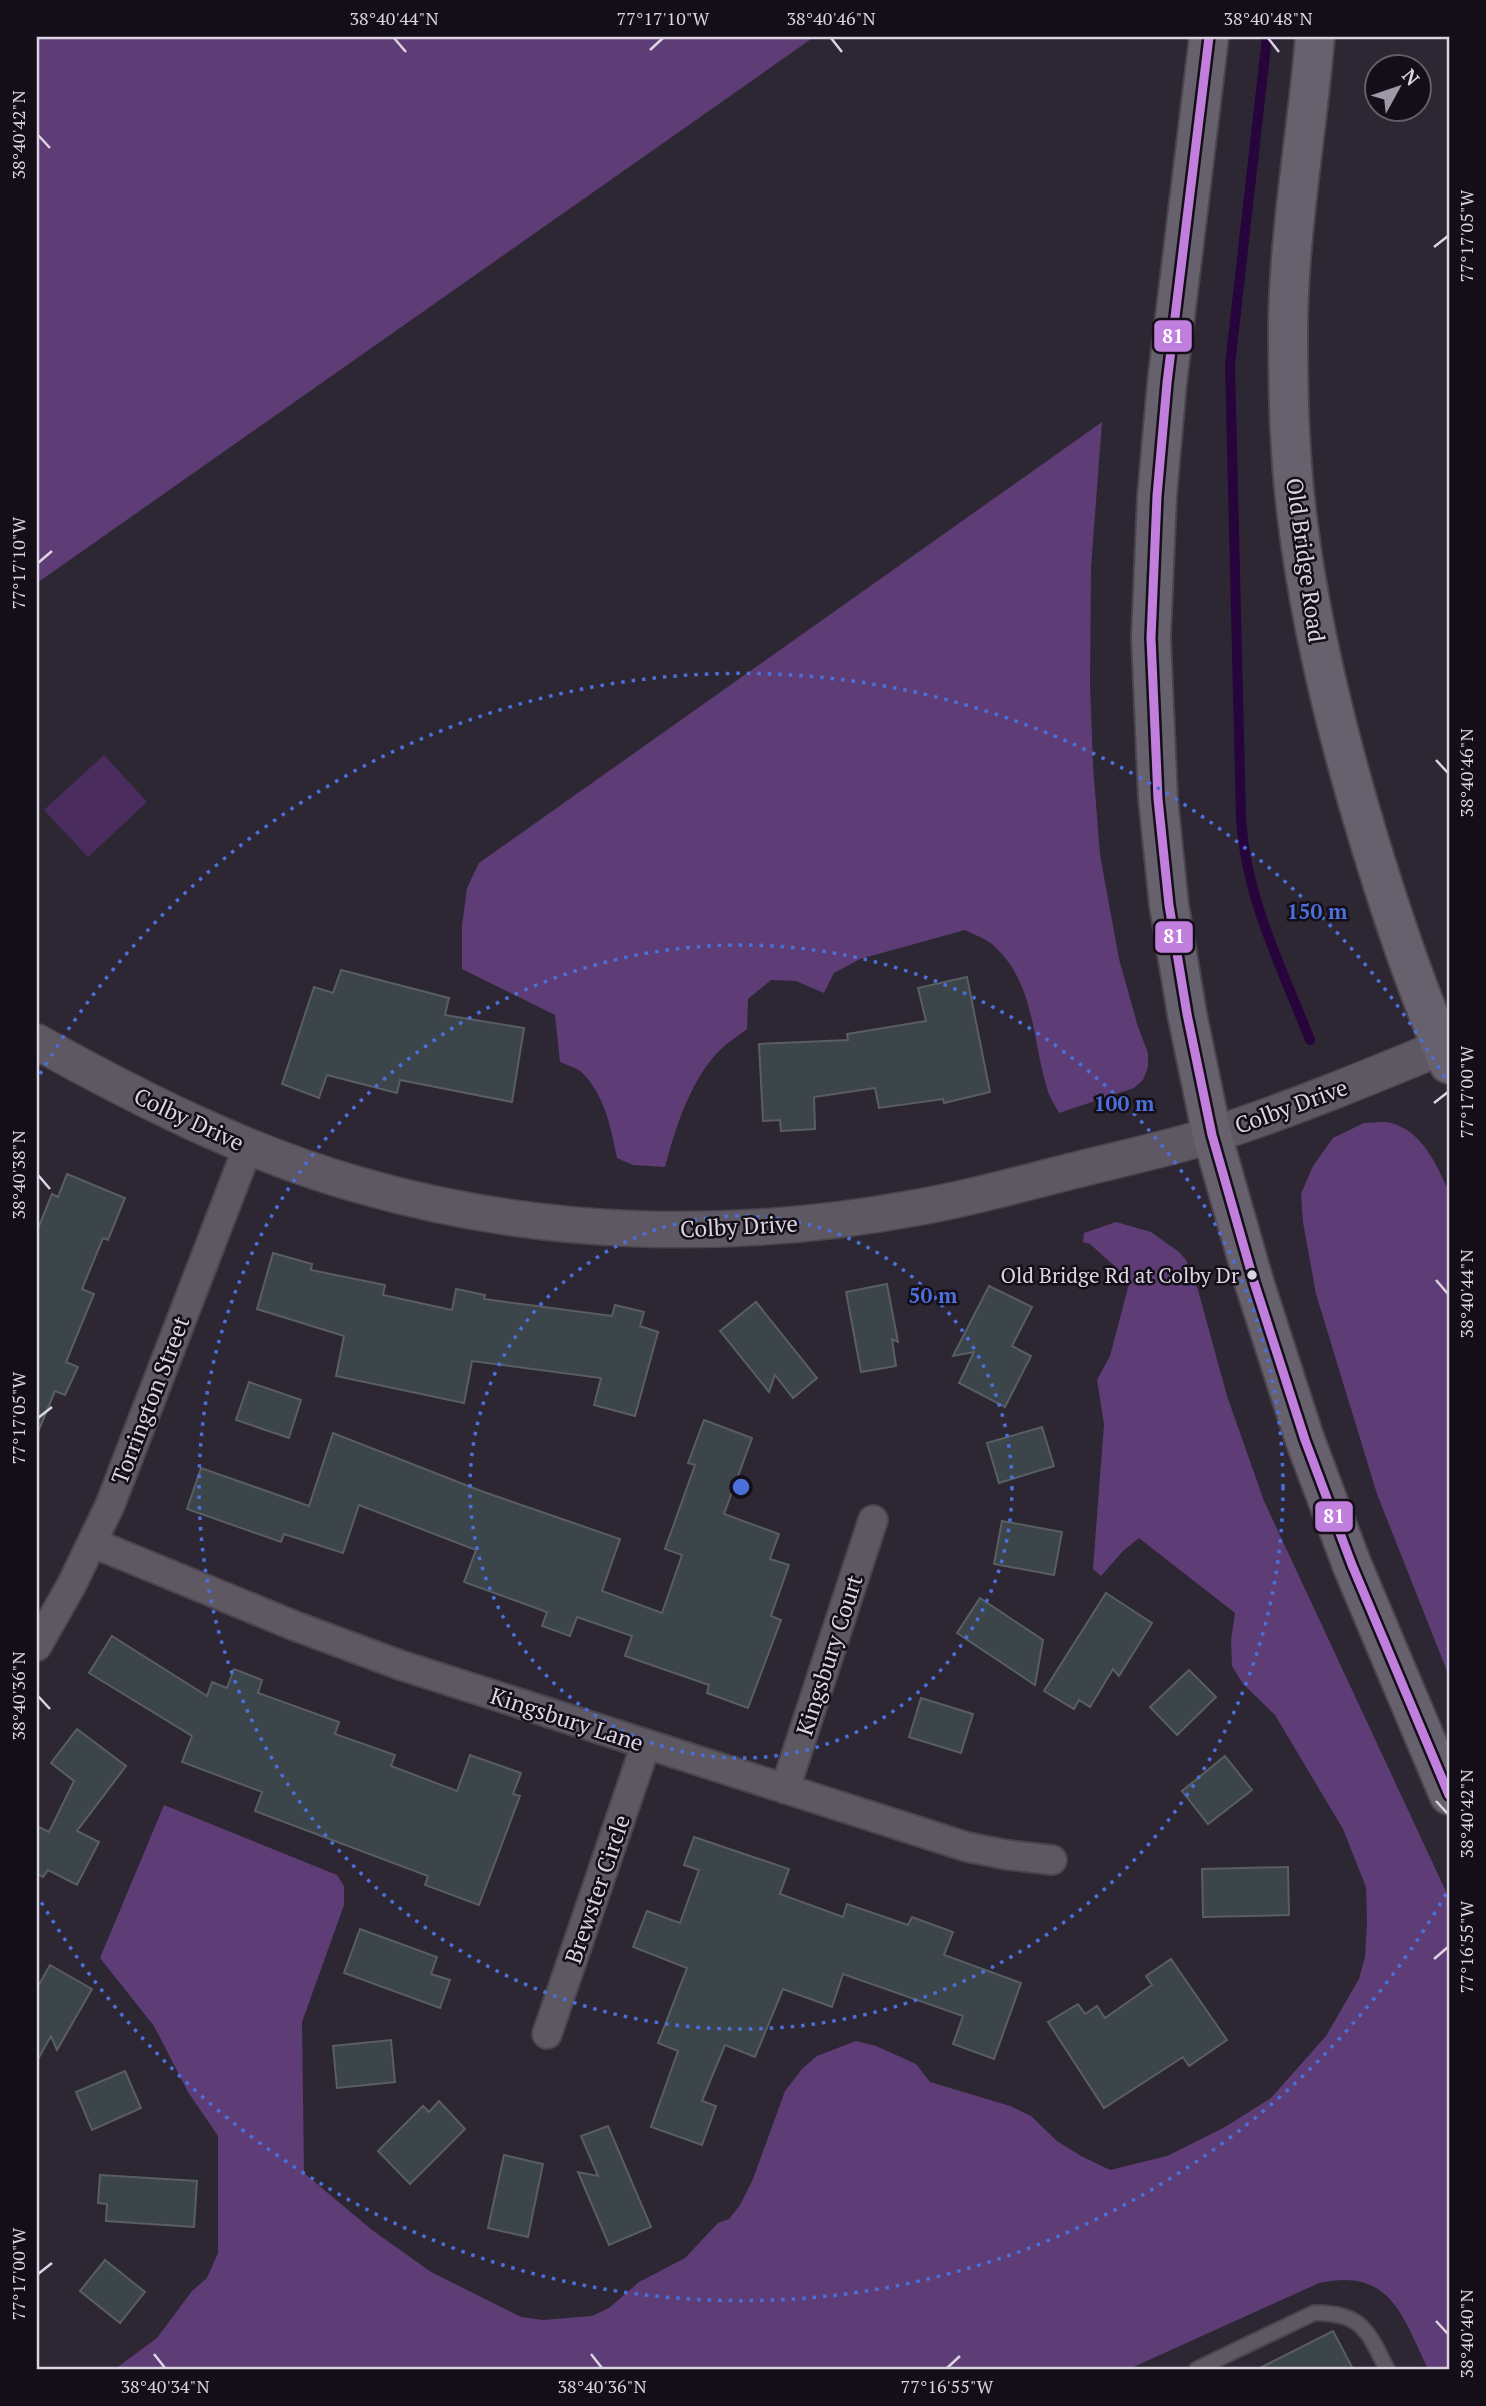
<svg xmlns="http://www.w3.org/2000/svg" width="1486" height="2406" font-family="'PT Serif',serif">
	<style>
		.green { fill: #4a2d5e }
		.forest { fill: #5e3d76 }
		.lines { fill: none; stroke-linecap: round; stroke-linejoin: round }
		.stream { stroke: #28043c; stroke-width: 10 }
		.building { fill: #3c454a; stroke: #595e62; stroke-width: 2 }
		.service-casing { stroke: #49444e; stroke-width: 18 }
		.minor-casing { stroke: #49444e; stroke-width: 32 }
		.tertiary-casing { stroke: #49444e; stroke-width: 38 }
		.primary-casing { stroke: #49444e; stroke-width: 42 }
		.service { stroke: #5d5862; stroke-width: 14 }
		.minor { stroke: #5d5862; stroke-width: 28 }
		.tertiary { stroke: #5d5862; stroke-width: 35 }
		.primary { stroke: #67606d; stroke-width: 38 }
		.bus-1-casing { stroke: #140e18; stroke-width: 14 }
		.bus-1 { stroke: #c07fdc; stroke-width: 9 }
		.ticks { fill: none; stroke: #dbd4e2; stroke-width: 2.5 }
		.ring { fill: none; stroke: #4c70da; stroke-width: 3.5; stroke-dasharray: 3.5 7 }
		.bus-dot { fill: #dbd4e2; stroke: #140e18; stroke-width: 2.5 }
		.labels { text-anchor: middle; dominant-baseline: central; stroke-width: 5; stroke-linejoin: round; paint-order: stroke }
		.bus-label { font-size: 21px; fill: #dbd4e2; stroke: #140e18; text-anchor: end }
		.street-label { font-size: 23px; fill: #dbd4e2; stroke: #140e18 }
		.centre { fill: #4c70da; stroke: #140e18; stroke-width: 3.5 }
		.ring-label { font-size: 21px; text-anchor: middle; font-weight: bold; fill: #4c70da; stroke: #140e18; stroke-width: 5; stroke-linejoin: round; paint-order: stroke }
		.line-badge { stroke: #140e18; stroke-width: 2.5 }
		.badge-label { font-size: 19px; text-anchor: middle; font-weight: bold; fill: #fff }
		.neatline { fill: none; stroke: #dbd4e2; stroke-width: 2.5 }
		.ticks-label { font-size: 18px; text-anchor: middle; fill: #dbd4e2 }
	</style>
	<rect width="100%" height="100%" fill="#2d2733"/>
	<path class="green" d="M104,755L147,802L88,857L44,810Z"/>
	<path class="forest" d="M37,37H814L37,583Z
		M1102,422L1091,567L1090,685L1093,766L1100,855L1119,959L1138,1027L1148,1053V1067L1143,1080L1134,1088L1059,1113C1055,1105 1049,1097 1047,1088C1032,1040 1035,983 994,946C987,939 975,935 965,930L860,959L834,973L824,993L796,981L771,980L748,999L747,1029C738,1036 728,1042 720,1050C690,1080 676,1127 665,1167L633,1165L617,1158C611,1128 604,1092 580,1071C575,1067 566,1065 560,1062L555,1015L462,969V926L467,888L479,863Z
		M1364,1123C1372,1123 1383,1121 1391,1123C1422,1131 1438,1166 1449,1193V1676L1377,1494L1316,1294L1303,1222L1301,1194L1313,1166L1333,1138Z
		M1116,1222L1151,1232L1179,1252L1186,1260L1198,1290L1227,1396L1264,1501L1449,1898V2369H1428C1402,2315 1390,2267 1319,2283L1129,2369H115L157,2338L192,2291L207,2278L218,2253V2136L188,2092L154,2026L100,1958L164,1805L337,1875L344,1886V1905L302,2022L304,2173L372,2230L431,2272L521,2317L543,2320L592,2316L609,2308L639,2282L685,2258L718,2223L729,2219L740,2205L753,2179L785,2091L802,2069L817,2056L856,2041L876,2046L916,2064L930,2082L1010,2106L1031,2116L1057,2141L1081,2156L1110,2170L1167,2156L1225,2127L1271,2098L1326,2036L1359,1979L1365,1957L1367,1922L1366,1887L1343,1829L1275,1715L1243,1684L1232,1666L1231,1640L1235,1613L1139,1538L1123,1551L1101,1576L1093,1569L1104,1424L1097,1380L1110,1356L1130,1280L1090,1244L1083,1242L1084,1233Z"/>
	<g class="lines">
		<path class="stream" d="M1267,37L1230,365L1241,818C1246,898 1281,966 1310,1040"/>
	</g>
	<path class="building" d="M341,970L449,998L445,1015L524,1028L512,1102L400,1080L397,1093L327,1075L319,1098L282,1084L314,987L333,993Z
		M967,977L990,1092L944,1103L943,1099L879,1108L875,1088L814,1097L815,1129L781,1131L780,1120L763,1121L759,1044L848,1040L847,1034L926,1021L918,988Z
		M67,1174L125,1198L108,1240L103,1238L82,1289L94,1294L66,1362L78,1367L65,1395L55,1391L38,1432L37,1231L52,1194L58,1197Z
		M273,1253L312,1264L311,1270L385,1285L383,1295L452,1310L456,1289L485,1295L484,1299L612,1316L615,1305L644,1312L640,1326L658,1332L635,1416L594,1405L601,1378L472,1361L464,1403L336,1376L344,1336L257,1309Z
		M887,1284L898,1342L892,1339L896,1366L861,1372L846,1292Z
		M989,1286L1032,1307L1012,1346L1031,1356L1005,1407L959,1383L974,1352L953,1356Z
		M756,1302L817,1378L793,1398L775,1375L769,1392L720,1331Z
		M249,1382L301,1400L289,1438L236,1420Z
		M704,1420L752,1438L724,1514L779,1534L770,1559L789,1565L771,1616L781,1620L748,1708L707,1693L709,1685L625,1656L632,1636L577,1617L570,1636L542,1626L547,1612L464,1582L476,1550L359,1505L343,1553L284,1534L281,1542L187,1509L201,1468L309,1506L333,1433L481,1491L620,1539L602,1591L662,1613L682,1555L665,1549L695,1465L688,1463Z
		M1042,1427L1054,1466L999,1483L987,1443Z
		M1002,1521L1062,1532L1054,1575L994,1564Z
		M1106,1593L1152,1623L1119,1676L1113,1669L1090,1707L1079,1700L1074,1709L1044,1691Z
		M980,1598L1043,1640L1035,1685L957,1633Z
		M112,1636L207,1696L212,1682L227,1688L234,1669L262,1680L258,1693L339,1722L335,1734L395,1755L391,1766L457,1791L470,1755L521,1773L513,1794L520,1796L479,1905L425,1885L428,1876L255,1811L262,1792L182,1762L192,1736L89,1673Z
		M1189,1670L1216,1697L1177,1735L1150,1707Z
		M921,1698L973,1714L961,1753L909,1737Z
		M77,1729L126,1766L77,1831L99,1842L77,1885L48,1870L43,1877L37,1874V1826L49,1832L74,1781L51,1763Z
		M1225,1756L1252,1790L1208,1824L1182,1791Z
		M694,1837L789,1869L780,1894L843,1917L847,1904L908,1925L912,1917L953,1932L944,1955L1021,1983L994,2059L953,2044L963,2016L843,1974L832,2007L783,1989L755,2057L725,2045L702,2101L716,2106L702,2145L651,2127L678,2051L658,2043L687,1968L633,1947L647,1911L680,1923L699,1870L684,1865Z
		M1288,1867L1289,1915L1203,1917L1202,1869Z
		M360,1929L437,1957L431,1974L450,1980L440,2008L344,1973Z
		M1171,1959L1227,2040L1189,2066L1183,2057L1104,2108L1048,2022L1078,2004L1085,2014L1097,2006L1105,2018L1152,1985L1146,1976Z
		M50,1965L92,1989L57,2050L51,2036L37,2061V1988Z
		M391,2040L395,2082L337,2088L333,2046Z
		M125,2071L141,2108L92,2130L76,2092Z
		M439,2101L465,2129L410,2184L378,2151L423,2106L429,2112Z
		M608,2126L651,2227L609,2245L578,2172L598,2176L581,2136Z
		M504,2155L543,2164L528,2237L488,2228Z
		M100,2175L197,2181L194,2227L106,2221L107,2204L98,2203Z
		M105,2260L145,2292L120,2323L80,2291Z
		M1333,2331L1353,2369H1258Z"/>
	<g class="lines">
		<g class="service-casing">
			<path id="service" d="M1197,2369L1314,2313C1361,2312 1368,2331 1387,2369"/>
		</g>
		<g class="minor-casing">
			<path id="minor" d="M93,1543L295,1626L400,1665L967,1847L1008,1855L1052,1860
				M37,1646L72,1584L110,1505L248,1147
				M785,1789L873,1520
				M547,2034L646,1744"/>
		</g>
		<g class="tertiary-casing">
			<path id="tertiary" d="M37,1042C140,1099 246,1153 359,1185C539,1237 731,1242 914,1208C968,1199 1020,1184 1072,1171C1119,1159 1168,1149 1215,1134C1292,1109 1367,1078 1442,1047"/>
		</g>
		<g class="primary-casing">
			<path id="primary" d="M1209,37L1167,383L1157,496L1151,638L1158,799L1169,905L1187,1014L1212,1135L1254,1282L1305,1440L1352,1565L1449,1795
				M1315,37C1307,133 1289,229 1288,326C1288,389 1289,453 1297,516C1310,626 1337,734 1369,840C1392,916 1417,991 1449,1064"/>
		</g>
		<use href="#service" class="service"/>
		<use href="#minor" class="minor"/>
		<use href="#tertiary" class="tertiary"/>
		<use href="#primary" class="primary"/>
		<g class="bus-1-casing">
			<path id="bus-1" d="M1209,37L1167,383L1157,496L1151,638L1158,799L1169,905L1187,1014L1212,1135L1254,1282L1305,1440L1352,1565L1449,1795"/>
		</g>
		<use href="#bus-1" class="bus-1"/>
	</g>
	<path class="ticks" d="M394,38L406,52M831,38L842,52M1268,38L1279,52M650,50L663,38M38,135L50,148M1434,247L1448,236M38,563L52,551M1436,760L1448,773M1434,1103L1448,1092M38,1175L50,1189M1436,1280L1448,1294M38,1418L52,1407M38,1696L50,1709M1436,1801L1448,1814M1434,1959L1448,1947M38,2274L52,2263M1436,2321L1448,2334M154,2354L165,2368M591,2354L602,2368M947,2368L960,2356"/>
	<g class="ring">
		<circle cx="741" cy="1487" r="271"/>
		<circle cx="741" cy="1487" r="542"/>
		<path d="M1446 1894A814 814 0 0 1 40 1900M40 1074A814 814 0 0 1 1446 1080"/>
	</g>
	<circle class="bus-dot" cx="1252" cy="1275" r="6"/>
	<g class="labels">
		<g class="bus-label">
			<text x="1239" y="1275">Old Bridge Rd at Colby Dr</text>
		</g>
		<g class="street-label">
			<text transform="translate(1306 560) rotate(82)">Old Bridge Road</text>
			<text transform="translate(1291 1106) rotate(-20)">Colby Drive</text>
			<text transform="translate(189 1119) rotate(25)">Colby Drive</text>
			<text transform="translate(739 1226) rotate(-3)">Colby Drive</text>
			<text transform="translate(150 1400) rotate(-69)">Torrington Street</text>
			<text transform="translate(829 1655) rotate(-72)">Kingsbury Court</text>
			<text transform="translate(567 1719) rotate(18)">Kingsbury Lane</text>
			<text transform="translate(597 1889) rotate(-71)">Brewster Circle</text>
		</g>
	</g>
	<circle cx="741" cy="1487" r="10" class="centre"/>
	<g class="ring-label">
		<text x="1317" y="919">150 m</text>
		<text x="1124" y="1111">100 m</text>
		<text x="933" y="1303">50 m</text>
	</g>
	<g class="line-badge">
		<rect x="1153" y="319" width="40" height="34" rx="7" fill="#c07fdc"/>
		<rect x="1154" y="920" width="40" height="34" rx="7" fill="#c07fdc"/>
		<rect x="1314" y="1500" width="40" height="33" rx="7" fill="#c07fdc"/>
	</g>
	<g class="badge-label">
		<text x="1173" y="343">81</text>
		<text x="1174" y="943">81</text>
		<text x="1334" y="1523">81</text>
	</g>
	<rect width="1486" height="2406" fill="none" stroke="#140e18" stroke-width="77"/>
	<g transform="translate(1398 88) rotate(50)"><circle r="33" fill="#140e18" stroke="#645d69" stroke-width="2"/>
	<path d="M0-5L12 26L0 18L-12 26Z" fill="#9e97a5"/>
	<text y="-10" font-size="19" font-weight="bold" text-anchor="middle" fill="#dbd4e2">N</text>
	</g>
	<rect x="38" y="38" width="1410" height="2330" class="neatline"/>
	<g class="ticks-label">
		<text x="394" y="25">38°40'44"N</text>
		<text x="663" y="25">77°17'10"W</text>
		<text x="831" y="25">38°40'46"N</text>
		<text x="1268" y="25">38°40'48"N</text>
		<text transform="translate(19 135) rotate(-90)" y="6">38°40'42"N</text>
		<text transform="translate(1467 236) rotate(-90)" y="6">77°17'05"W</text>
		<text transform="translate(19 563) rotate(-90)" y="6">77°17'10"W</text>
		<text transform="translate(1467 773) rotate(-90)" y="6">38°40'46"N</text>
		<text transform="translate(1467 1092) rotate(-90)" y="6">77°17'00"W</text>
		<text transform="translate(19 1175) rotate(-90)" y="6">38°40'38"N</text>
		<text transform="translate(1467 1294) rotate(-90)" y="6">38°40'44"N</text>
		<text transform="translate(19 1418) rotate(-90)" y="6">77°17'05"W</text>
		<text transform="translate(19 1696) rotate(-90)" y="6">38°40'36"N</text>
		<text transform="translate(1467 1814) rotate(-90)" y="6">38°40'42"N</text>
		<text transform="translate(1467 1947) rotate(-90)" y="6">77°16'55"W</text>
		<text transform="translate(19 2274) rotate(-90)" y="6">77°17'00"W</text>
		<text transform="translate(1467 2334) rotate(-90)" y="6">38°40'40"N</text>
		<text x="165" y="2393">38°40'34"N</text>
		<text x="602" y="2393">38°40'36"N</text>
		<text x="947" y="2393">77°16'55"W</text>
	</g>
</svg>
